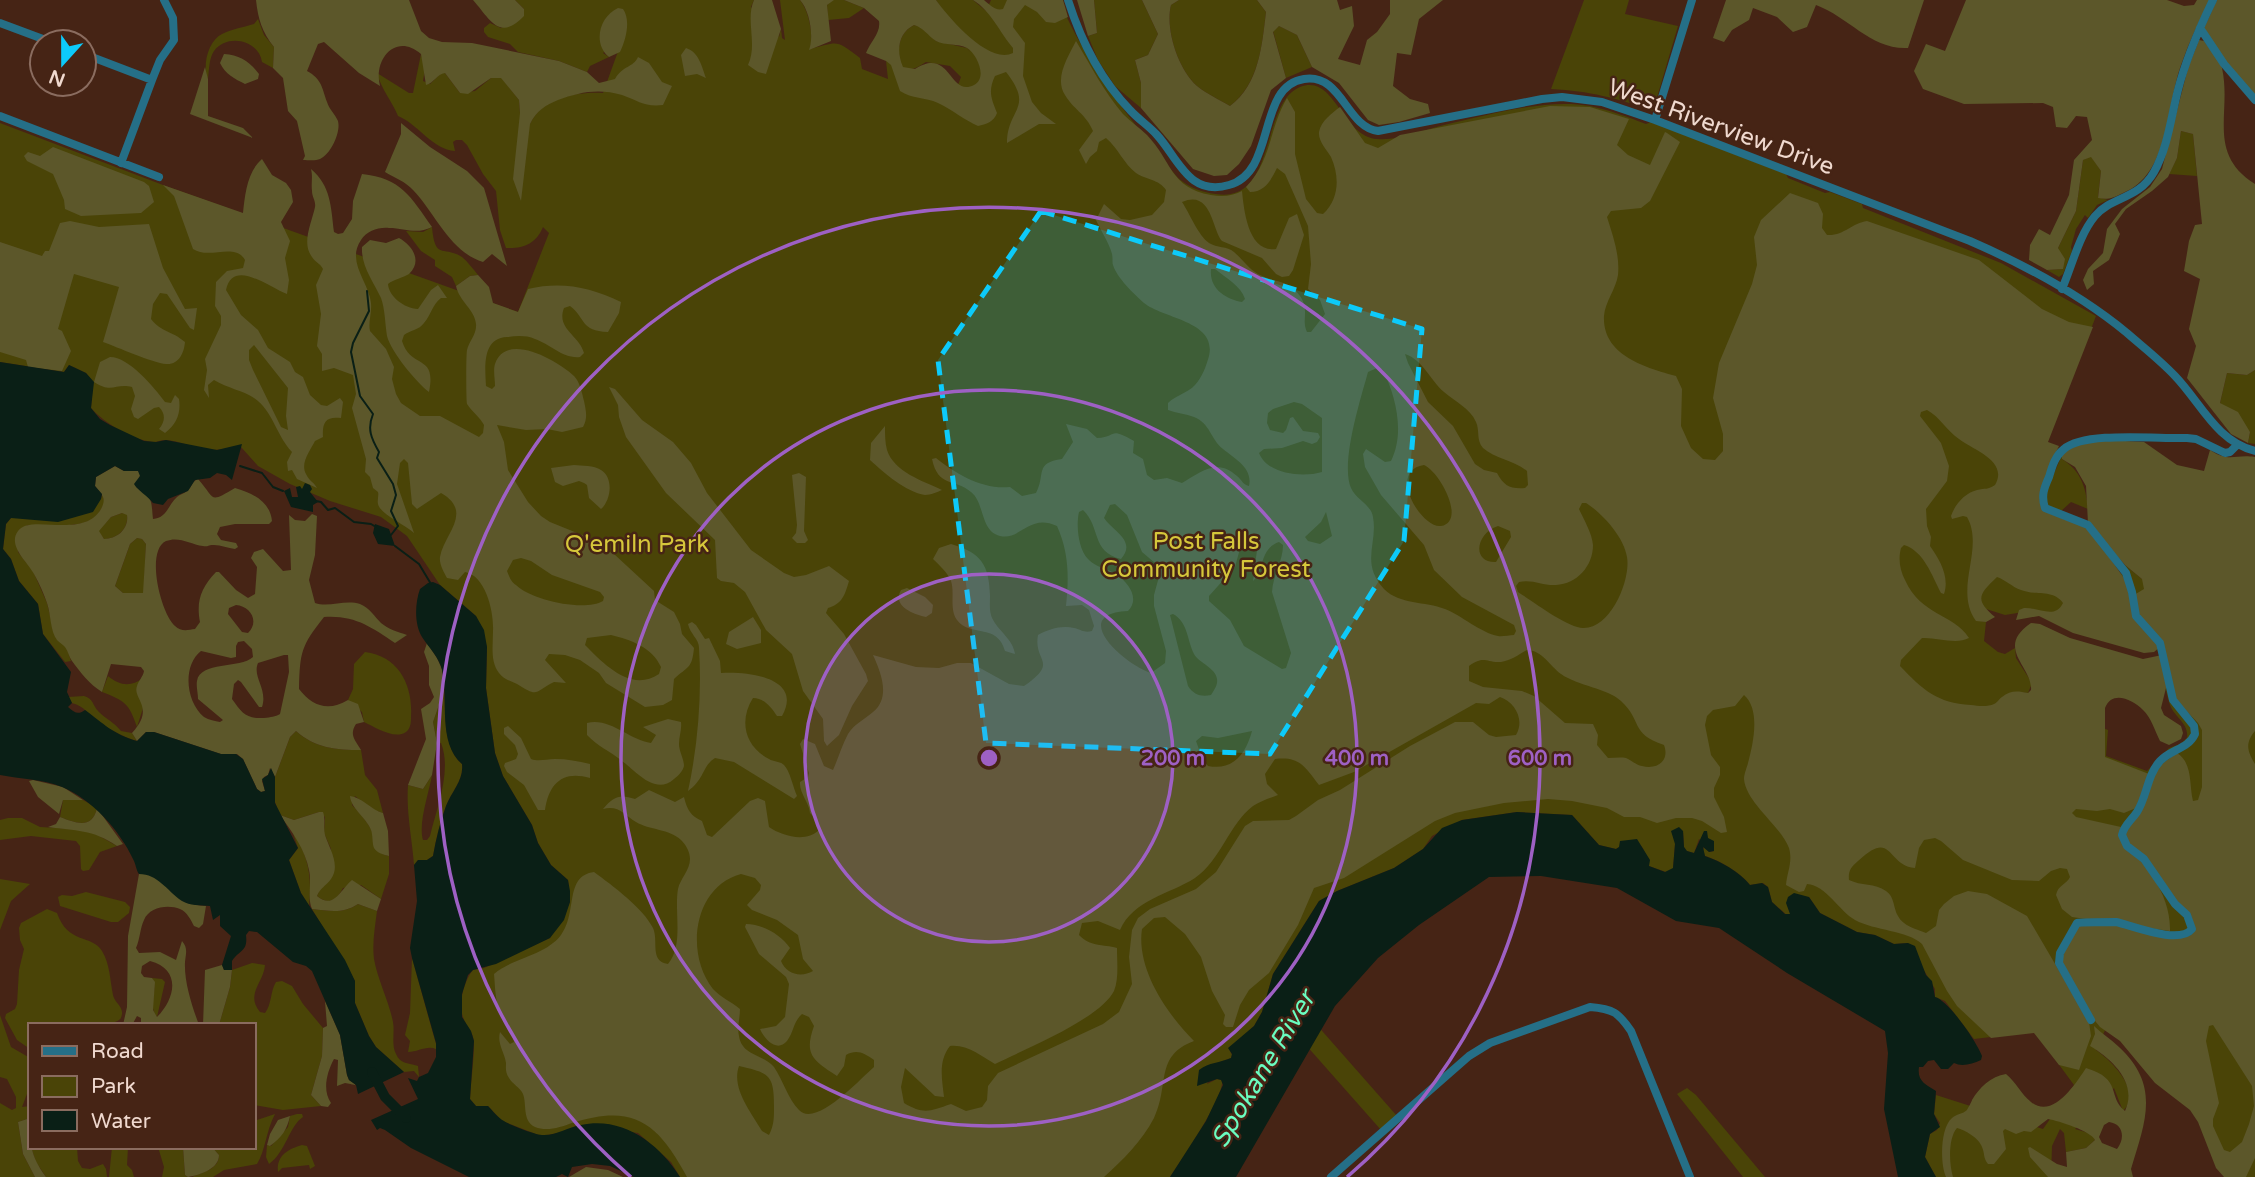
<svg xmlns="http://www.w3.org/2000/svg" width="2255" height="1177" font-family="'Varela Round',sans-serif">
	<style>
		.green { fill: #4a4407; fill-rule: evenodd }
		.forest { fill: #5c572a; fill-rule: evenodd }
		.water { fill: #0a1f16 }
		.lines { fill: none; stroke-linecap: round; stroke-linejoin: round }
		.stream { stroke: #0a1f16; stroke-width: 2 }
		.river { stroke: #0a1f16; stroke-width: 10 }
		.minor { stroke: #256f87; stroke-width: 8 }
		.marked { fill: #0dcafa; fill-opacity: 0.2; stroke: #0dcafa; stroke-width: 5; stroke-dasharray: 14 9; stroke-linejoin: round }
		.ring { fill: none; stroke: #9e60c4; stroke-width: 3.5 }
		.labels { text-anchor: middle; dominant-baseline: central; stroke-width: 5; stroke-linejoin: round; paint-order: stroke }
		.street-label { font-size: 24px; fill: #f0d9cf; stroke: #462415 }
		.park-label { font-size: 24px; fill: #d6c73b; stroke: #462415 }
		.water-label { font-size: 26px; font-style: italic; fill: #6afdc0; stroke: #462415 }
		.centre { fill: #9e60c4; stroke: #462415; stroke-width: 3.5 }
		.ring-label { font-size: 21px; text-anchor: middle; font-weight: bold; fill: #9e60c4; stroke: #462415; stroke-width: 5; stroke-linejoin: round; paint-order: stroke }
	</style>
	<rect width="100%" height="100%" fill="#462415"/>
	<path class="green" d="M515,0H754L751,7L779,37L781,29L782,38L785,40L780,0H800C809,11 814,36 810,49C839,42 835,39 860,58L862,69L888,79L886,61L951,103L961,77L950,66L926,62C918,67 912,72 902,67C896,51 898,33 914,25L921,27L936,41L967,48L970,52L936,0H973L986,11L991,0H1059C1087,66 1132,122 1178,178C1190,188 1201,192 1216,194C1277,204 1260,103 1300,87C1335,73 1341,136 1377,139C1398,141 1423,130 1444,125C1488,115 1546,98 1590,106C1609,110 1628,117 1646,124L1651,122L1786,174L1788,178L1825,193L1830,192L1862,204L1863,208L2001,263L2096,316L2013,532L2129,577L2125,565L2142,579L2255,626V1177H2236L2160,1027L2117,1004L2096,1050C2112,1061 2143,1092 2123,1111L2114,1088L2075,1129L2092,1134L2095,1140L2086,1148L2066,1152L2064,1133L2060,1129L2052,1146L2051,1177H1936L1925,1157L1930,1134L1937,1130L1940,1123L1934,1114L1936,1095L2043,1129L2074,1085L2035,1032L1974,1039L1945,1001L1935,997V989L1908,943L1894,944L1875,935L1857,932L1820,913L1809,897L1788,916L1772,902L1768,887L1763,883L1750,885C1741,873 1719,860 1705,856L1703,851L1704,846L1709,852L1714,851L1699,839L1694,853L1686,851L1684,847L1683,831L1675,844L1673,869L1666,872L1649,866C1643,842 1639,837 1616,849L1599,845L1572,815L1517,812L1462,820L1432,836L1423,849L1394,868L1337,891L1319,901L1273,974L1262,1012L1254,1026L1229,1049L1232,1055L1231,1058L1215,1064L1207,1084L1217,1079L1222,1080C1225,1096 1181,1161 1170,1177H680L671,1162L638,1133L578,1125L564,1132L541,1136L502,1121L488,1106H476L470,1099C471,1080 474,1061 474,1043C474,1032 466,1027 463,1017C458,1003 464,981 473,970L484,968L550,938L570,902L568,880L551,865L538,843L532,825L503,776L495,753L486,688L487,647L476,616L440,585L407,536L381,517L330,501L290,484L258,466L241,447C231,447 222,450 213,450C197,450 179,440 165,440C161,440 157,442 154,442C134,441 104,423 91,408L93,382L86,373L69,365L64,372L0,362V123L163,185L518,312L549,233L543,227C536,244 523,249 506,248L500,230L496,191L483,174L467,145L462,140H456L453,142L455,151C433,150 418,124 398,116C392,101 381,89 377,73L409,93H413L421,54L425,69L423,81L430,84L441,73H445L460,93L475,91L491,78L501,77L519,100L520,113L530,124C541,98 578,91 603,93L625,32L603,53L609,57L590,66L587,72L559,61L518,52L510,44L488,37L484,32V28L490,23L501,28L524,9ZM1986,609L2005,615L2035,610L2153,641C2164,660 2163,684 2170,705C2175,718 2189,723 2187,738L2180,744L2169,748L2147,771L2106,756L2108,730L2013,692L2028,693L2032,683L2016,658L2015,648L2005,654L1998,652L1984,641L1986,622L1981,621Z
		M832,0H844L864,8L849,18L828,20L827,5Z
		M1094,0H1142L1158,34L1148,55L1135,60L1141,83V108L1115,86L1098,60L1088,36L1097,33Z
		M1179,0H1257L1266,12C1262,46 1259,84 1230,106C1220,100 1207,94 1197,86C1178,69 1165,29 1171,5Z
		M1584,0H1629L1625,14L1678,26L1653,111C1616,98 1590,91 1551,89Z
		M258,19L264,35L274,47L273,68L262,62C259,40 227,33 214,51C209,58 209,71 208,79C202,66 208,41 222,34C232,29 244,27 254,24Z
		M1279,26L1297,35L1312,67L1286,78L1273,31Z
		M2181,131L2193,134L2197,176L2169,174L2177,158Z
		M2091,156L2101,171L2098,197L2108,200L2097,205L2088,218L2085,215L2076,229L2071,247L2072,251L2063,274L2059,277L2047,270L2063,269L2058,248L2076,211L2083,160Z
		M432,227C435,261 443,245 462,257C468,262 473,269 478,275L470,276L456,286L452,277L435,266V260L421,251L406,231L423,232Z
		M2255,370V444L2248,443L2250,432L2220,403L2227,373L2247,375Z
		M2062,455V459C2081,471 2086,487 2088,509L2071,502L2060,512L2048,507L2045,494Z
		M102,494L105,502C102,507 100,513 95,517C82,529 45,525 27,525L18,552L33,571L47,603L55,636L67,648L71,661L65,662L43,634L38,604L19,581L11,559L3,549L6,524L11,518L101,499Z
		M122,513L127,514C129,529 117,539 104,539L98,531L111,517Z
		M137,538L142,539L146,544L144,593H123L115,586L130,544Z
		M365,652C399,656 413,686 411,716C411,722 411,728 406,732C394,740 375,727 364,722L362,712L348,700L353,689L354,664Z
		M108,676C120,686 131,687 143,678L137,693L144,705L137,727C129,703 125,701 102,692Z
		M444,691C446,715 443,747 462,764C464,780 452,791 446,806C440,822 436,839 433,856L427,860H418L414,865C412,838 406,812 408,785L423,789L432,775C429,793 418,823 423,840H427L430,836C437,807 452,771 441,743H437L433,722Z
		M84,696C94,699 92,705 99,712C106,719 114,722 121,731L132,733L137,741C124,737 112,731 100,723C89,716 85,706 72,703L68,697Z
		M296,731C315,748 336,750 361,750L365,775L377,790L383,813L373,810L355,796L352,805C359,812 366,820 371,829C377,842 372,852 389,856V874L381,899L361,885L343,888C337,900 329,906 317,896L319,891L331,878V849L324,833L325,817L319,812L294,820L280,815L275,802V777L290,737Z
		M67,798L83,800L97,808C92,830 76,823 60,817L63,800Z
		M8,818H22L40,827L74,829L94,833L117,846L100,852L89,870L83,871L81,869L80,846L76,841L31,836L0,840V820Z
		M293,833C309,855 312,879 309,906L301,893L289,860L298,848Z
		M0,879L30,884L11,901L0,930Z
		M86,892L125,902L130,907L129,913L118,922H111L60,906L58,897L62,895L72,896Z
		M358,904L377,911C375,927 372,943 374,959C378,981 389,1001 393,1022C395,1033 391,1044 396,1054C400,1064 409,1063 418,1066L419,1077L414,1071L404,1072L376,1047L369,1036L355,1003V981L312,909C330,911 343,914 358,904Z
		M47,909L57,913C68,945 92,934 102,951C110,964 110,980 113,995C114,1002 123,1006 122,1014C121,1020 119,1020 115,1022L30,1025V1049L17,1040L5,1018L6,1014L15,1009L17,1004L19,970L24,949L20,940L19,928L21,923Z
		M412,958L436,1044V1049C427,1045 418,1052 408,1052L410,1041L405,1035L410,1013Z
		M252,963L265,965C264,982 245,994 260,1012L265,1013C272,1004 270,992 276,982L282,981L292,986L303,1004L323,1028L322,1056L311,1095L321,1106L283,1110L254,1105V1025H219L230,987L232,970Z
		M152,978L162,979L165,982L157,1017C147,1006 159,990 152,978Z
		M0,1015L11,1047L30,1058V1086L22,1107L30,1106V1118L18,1122L23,1154L35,1177H0V1103L12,1110L16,1108V1097L7,1079L0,1077Z
		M1316,1024L1397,1116L1381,1130L1305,1044Z
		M1687,1088L1696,1095L1765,1177H1743L1677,1094Z
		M275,1114C266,1131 265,1152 257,1164L224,1170L213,1177H192C203,1172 219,1169 219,1155L212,1147H254V1121Z
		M297,1114H302L303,1117C289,1126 286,1152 269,1164L266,1157L267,1145L271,1146L288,1127L290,1116Z
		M302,1145L307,1146L315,1166L310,1169L309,1165L282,1168L278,1172C276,1156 288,1149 302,1145Z
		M31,1147H77L78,1161L82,1168L90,1169L103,1164L106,1169L107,1177H46L36,1162Z
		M112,1147H128L127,1165L132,1170L134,1177H109Z
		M158,1147H183L185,1175L188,1177H162L164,1167Z"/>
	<path class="forest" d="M256,0H409L421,31L429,38L442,42L472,43L559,61L587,72L599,83L615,79C623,65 633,68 638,57L649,63L662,82L672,86L663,105C644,107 639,101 622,95C599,88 579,92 558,100C546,105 536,111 530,124L521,201L513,179L520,113L519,100L501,78H491L468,94L460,93L445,73C437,74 434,83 426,85L421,54C396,32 373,59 380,86L359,73L324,42L318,44L307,71C322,79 322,88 327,102C329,109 335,114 338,121C341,132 331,154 320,159C316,161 308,160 303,160L305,156L297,121L288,111L283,78L273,68L274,47C262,32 258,19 256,0Z
		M473,0H515L524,9V16C499,42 490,19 473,0Z
		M754,0H772L781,29L766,74L758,72L748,65C758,44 745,20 754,0Z
		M800,0H834L827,5L831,41L809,50C814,37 810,11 800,0Z
		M844,0H936C949,18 989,65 1013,53V48C1000,33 991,11 973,0H984C990,5 995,11 1003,9L1007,0H1063L1068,17L1055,23L1046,22L1037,12L1025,5L1014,19L1013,27L1025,43L1023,76L1032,102L1041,113L1056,124H1039L1007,143C1007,108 1035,109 1006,72L995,76C988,91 991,98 997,113C994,122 986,124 978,126C964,120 953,110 938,103C925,97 912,99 900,91L891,65L886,61L866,53C870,42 881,33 879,21L864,8ZM914,25C924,28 927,35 936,41C945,46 958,43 967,48C977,54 988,78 974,85C949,98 951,46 915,69L903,67C896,51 898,33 914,25Z
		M1077,0H1094L1097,33L1088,36Z
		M1142,0H1179L1171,5C1165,29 1178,69 1197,86C1207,94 1220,100 1230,106C1259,85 1262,45 1266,12L1257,0H1337L1340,10L1352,6L1354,26L1338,59L1360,65L1367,40L1377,32L1390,14V0H1443L1419,19L1411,55L1397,53L1393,86L1410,99L1428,104L1430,113L1399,122L1379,125L1368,120L1339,83L1312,67L1297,35L1279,26L1273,32L1286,78L1271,90L1251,146L1239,164L1227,175L1214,176L1193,169L1141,108V83L1135,60L1148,55L1158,34Z
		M1726,0H1924L1908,48C1871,50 1849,17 1816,5L1807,27L1793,32L1777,17L1753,8L1749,20L1732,30L1724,42L1713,38Z
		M1966,0H2167L2184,6L2194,5L2197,0H2210C2199,21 2189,42 2181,65C2166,106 2170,174 2123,193C2113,198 2108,200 2098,198L2101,171L2091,157L2083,160L2076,211L2058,248L2065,259L2063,269L2047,270L2029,260L2030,245L2039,229L2050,235L2069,195L2074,160L2092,140L2087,117L2076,116L2067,128L2056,127L2053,107L2043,103L1964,104L1923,89L1914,71L1926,44L1945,51Z
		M2217,0H2255V95L2226,62L2204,28Z
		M618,8L623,9C631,20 626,40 620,52L609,57C592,43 600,16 618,8Z
		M2199,40L2204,41C2209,49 2220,59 2222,68C2232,113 2206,153 2255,184V370L2247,375L2227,373L2220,403L2238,412L2250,432L2248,443L2231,434L2187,378L2196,346L2189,329L2200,279L2184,271L2189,241L2195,225L2202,224L2193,134L2181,131L2177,158L2168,177L2152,191L2126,209L2115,224L2120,234L2109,260L2093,271L2094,284L2087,290L2083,280L2088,269L2103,253L2107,229L2122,209L2150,187L2162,169L2188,68Z
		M1076,41C1091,66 1104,92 1123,114C1131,122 1140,128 1147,135C1172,161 1170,188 1211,195C1223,197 1232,196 1242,191C1244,210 1248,253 1276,249L1289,218L1297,214L1304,235L1293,270L1289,276L1282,277L1276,274L1262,258L1222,241C1212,230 1212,189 1182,202C1190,214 1198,235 1209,243C1217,248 1227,246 1234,252C1242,259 1249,269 1258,274C1274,283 1288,279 1300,296C1310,311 1301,320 1307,332H1311L1325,314L1320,300L1308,289L1311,264L1308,226L1285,174L1277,168C1271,180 1265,192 1250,192L1246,187C1272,160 1269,128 1287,98L1295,112V154L1306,199L1317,213L1323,214C1339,199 1340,177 1331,157C1327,150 1318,141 1319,132C1321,121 1332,113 1340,107L1365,143L1378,148L1400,135L1550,106L1590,107L1629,119L1617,145L1628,155L1650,165L1665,132L1667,133L1680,142L1650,201L1641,208L1611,211L1607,217C1613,236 1620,255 1618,275C1616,289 1605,302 1604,316C1602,356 1647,368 1676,376L1682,389L1681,426L1691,448L1703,459L1715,460L1723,451V434L1713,398L1719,363L1752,284L1757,265L1754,237L1761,220L1790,193L1818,203L1823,214L1822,228L1827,235C1844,236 1852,223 1867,221L1979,260L2042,309L2069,322L2093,327L2048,442L2059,446L2053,458L2041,505L2086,527L2093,534L2126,581L2133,613L2160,647L2154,652L2144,653L2073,633L2039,616L2016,620L2019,610L2024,608C2038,607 2055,620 2063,603C2053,589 2036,596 2021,590C2012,587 2006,580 1997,577C1978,595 1975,600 1995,617L1986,622L1976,621C1953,589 1985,549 1967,517L1963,516L1952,519L1951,516C1955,504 1965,493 1977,490C1985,488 1988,490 1995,485C2009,461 1973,450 1959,439C1947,431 1940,417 1927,410L1921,412L1920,416L1941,443L1949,466L1947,481L1926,509L1927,526L1931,537L1930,546C1939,559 1950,576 1944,594L1941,593C1932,576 1924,551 1904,545L1901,548C1898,560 1900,570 1905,580C1921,616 1953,613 1969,638C1956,645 1936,637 1922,638L1901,660L1900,666C1923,690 1937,703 1971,705C1978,706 1988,707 1994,704C1997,703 1999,699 2002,697C2010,690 2018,691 2028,693L2031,690C2033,667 1994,648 2031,623L2040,624L2070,638L2143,659L2162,655L2167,684L2161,708L2164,715L2181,726L2183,733L2181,739L2169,745L2160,741C2155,731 2151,717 2143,710C2132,699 2112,690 2105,708V757L2149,774L2136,808L2124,813L2110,809L2097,811L2076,809L2072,813L2076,817L2121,827L2119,836C2144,862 2171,893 2170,931L2072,917L2062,909L2056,895C2058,885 2066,885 2070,877L2067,869L2060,868L2051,871L2039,881L2012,880L1963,860L1941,841L1935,838L1924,840L1919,848L1915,868C1886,865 1893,828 1858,861C1851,867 1848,871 1849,880C1861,886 1875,883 1886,891C1895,897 1893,908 1898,916C1903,926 1916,929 1926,933L1936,926L1939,910L1944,904L1954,896L1968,891L1987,894L2027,916L2089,1022L2091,1036L2079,1070L2059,1065L2034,1033L1991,1038L1957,1006L1947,991L1922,944C1907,930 1875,931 1855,920C1839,911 1826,885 1807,884L1804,891L1799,892L1786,885C1787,872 1793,862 1789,848C1781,826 1746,803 1744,779C1744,774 1747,767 1748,763C1753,744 1761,710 1744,695L1735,706L1713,710L1707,716L1705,725L1711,755L1720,767V775L1714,788V797L1724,817L1727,832L1721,833L1702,821L1692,818H1676L1657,823L1640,817H1624L1607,808L1572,801L1548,799L1504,803L1455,813L1435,821L1344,878L1314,888L1298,925L1269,973L1249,990L1240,1005L1233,1027H1226L1223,1024L1225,1015L1212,991L1201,957L1185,934L1165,917L1154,918L1142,929C1136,969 1167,1014 1194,1041C1154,1056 1170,1085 1154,1118C1142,1141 1123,1160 1104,1177H687C658,1123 634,1103 572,1123C561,1127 547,1132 535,1127C522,1121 527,1104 523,1094C520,1087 512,1084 509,1078C505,1072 506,1068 506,1063C504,1051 497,1044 500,1032L510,1044L514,1042C511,1029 504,1021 499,1009C495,998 495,985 494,974C514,957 545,956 561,935C578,912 564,876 594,872C613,886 643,908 653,928C659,941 649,961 668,964C684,945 674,912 678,889C680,879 690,870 690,859C690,852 686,845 681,840C670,829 649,830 636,822C624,815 619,805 603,809C614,796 620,794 635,799L649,790L675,802L684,797C687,810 691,816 702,821L707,835L712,837L750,801L758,798L765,801L769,827C782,836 806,843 819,830L818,821L810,813C809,802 799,793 800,782L808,777L809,773L800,744L803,739L815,744L824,766L833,770C838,759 842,745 848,734C854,724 865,719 873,712C891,697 881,673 873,655L916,667L939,668L957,663H971L1009,684L1024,686C1060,661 1033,662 1038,635C1049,629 1062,625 1074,628C1082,630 1084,633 1092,631L1094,626L1089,610L1082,605L1066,606C1069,577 1069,553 1057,526C1029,513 1020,541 1000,536C980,531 985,503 971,492C955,478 938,488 932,459L936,458C956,474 983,490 1010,487L1022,496L1036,493C1046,474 1034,463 1062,459L1073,442L1066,424L1087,429L1097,438C1118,437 1108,426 1134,441L1133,453L1143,459L1147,475L1154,480L1167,478L1182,483C1199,473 1217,457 1237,476C1243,481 1242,484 1249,486C1253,468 1235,459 1223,449C1211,440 1210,423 1194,417C1186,414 1176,413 1168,410V403C1176,395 1188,393 1195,385C1202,377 1206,367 1209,356C1217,321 1164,319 1144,303C1134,294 1117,278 1113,265C1112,262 1113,258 1112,254C1109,243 1101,231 1096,220L1104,204L1121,219L1130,220L1152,215L1164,202L1166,190C1159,179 1146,180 1136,173C1124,164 1118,148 1106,138L1099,142L1097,151L1090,157L1086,164L1079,150L1093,131C1086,114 1073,109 1065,95C1054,78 1068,57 1076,41ZM1211,269H1215C1226,278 1241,286 1245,299L1242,302C1226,299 1209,289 1211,269ZM1405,354C1423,360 1430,380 1444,392C1454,401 1470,408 1476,422C1480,431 1476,440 1483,448C1495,459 1514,460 1527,471L1528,485L1525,488C1510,489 1504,486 1497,473L1484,470L1475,464L1453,426L1428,402L1408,363ZM1377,368L1383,370C1396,397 1405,433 1391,461L1385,462L1366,449L1363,454L1365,467L1381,495L1424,545L1434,570L1462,597L1514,625L1516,631L1514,635C1509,635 1502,637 1498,636C1481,633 1461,615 1445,609C1425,601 1400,605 1384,589C1360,563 1378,543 1373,517C1371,504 1356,500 1351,488C1340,463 1361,398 1368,372ZM1294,402L1302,404L1322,418V472C1302,478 1267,474 1259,453L1264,449L1282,448L1303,441L1312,444L1317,442L1320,437L1318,433L1303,431L1293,417L1290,418L1286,430L1283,433L1270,430L1267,423L1268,413L1273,409ZM1424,465C1439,471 1467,521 1441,526C1422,529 1386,471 1424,465ZM1582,503H1586C1602,513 1624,537 1627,557C1631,579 1611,629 1583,628C1568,628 1532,601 1518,592L1516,586L1519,582C1533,579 1543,586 1556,585C1577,584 1593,566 1593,545C1592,533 1584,520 1579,509ZM1115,504L1127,515L1142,552L1155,563L1160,573L1154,595V606L1166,651L1165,663L1151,673C1125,665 1067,614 1128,611C1140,599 1129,583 1117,575C1108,568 1096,568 1088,559C1078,549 1076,525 1079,512L1083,510C1101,527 1091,552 1121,559C1137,541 1113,531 1104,518L1110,505ZM1326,512L1332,536L1320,544L1308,541L1305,537L1321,522ZM1498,526L1510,531L1511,537L1496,562C1471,563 1476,533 1498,526ZM1247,541L1254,543L1257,550L1253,581C1265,570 1259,549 1279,542L1283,545C1283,561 1273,575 1272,592L1291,653L1286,668L1282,669L1244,646L1230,620L1209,601V596L1235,567L1241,545ZM1173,614C1188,622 1187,640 1194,654C1199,663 1216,668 1217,679C1218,685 1214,690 1211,695C1201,697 1194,695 1188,686L1170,615ZM1527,650C1542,650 1550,666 1561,674C1578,686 1607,688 1621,701C1643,721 1629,733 1664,745C1670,761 1657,770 1642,766C1636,765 1631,760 1626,758C1620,757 1614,758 1608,758L1597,745L1598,735L1593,724L1565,723L1534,696L1522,691L1483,687L1469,681V666C1485,655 1485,663 1501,662C1510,661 1520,654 1527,650ZM1500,697C1515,702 1525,720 1516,735L1496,737L1489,735L1473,722H1455L1410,746L1340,790L1318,800L1296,816L1289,820L1253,821L1245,826L1216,872L1196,889L1150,909L1138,918L1132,930L1129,957L1132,984L1119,1012L1103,1024L998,1073L988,1086L987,1100L982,1107L966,1111L951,1104C930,1111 924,1115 904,1103L901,1087L905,1068L935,1096L944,1097C942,1079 938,1061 950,1046C967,1044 981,1056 995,1064C1023,1050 1100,1019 1114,991C1119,979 1117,962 1117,948C1103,944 1090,947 1079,935L1082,923L1098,921L1120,930C1133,900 1170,894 1195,878C1220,861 1230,823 1253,806C1260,801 1270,798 1278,795L1267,784L1265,774L1275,759C1300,756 1305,767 1319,785L1354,772L1476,703L1489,704ZM1252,731C1246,753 1234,771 1208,766L1202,758L1196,741L1202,736L1218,738ZM741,874L755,878L761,885L760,890L747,905L752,910L777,920L798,935L803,959L813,971C801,978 786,974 781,961L790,948C781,935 763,924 746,924L745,927L759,954L786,977L789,984L785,1017L776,1026L760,1029C764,1039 777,1053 787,1041C794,1032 793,1022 802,1014L809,1017L814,1026C804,1054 812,1060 837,1076L844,1066L846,1055C857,1049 864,1053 874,1060V1067C860,1079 816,1128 799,1110C788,1099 783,1080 774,1067C763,1054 742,1056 739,1036C737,1027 740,1018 740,1009C732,1002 720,997 713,989C685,954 693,887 741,874ZM739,1066C770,1073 774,1075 774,1107C774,1118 774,1125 769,1135L762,1131C751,1112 731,1088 739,1066Z
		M686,48C699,52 702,67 706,78L697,74L685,76L681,55Z
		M224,54C240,55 250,62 259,74L258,79L245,84C235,79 225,74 220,63Z
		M205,67L208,79V116L243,128L253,138L190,114Z
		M401,123L430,147L467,171L484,188L507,266L492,254L483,262C450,252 435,213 413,190C406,182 395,178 385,172L401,134Z
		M53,147L144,182L149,186L154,202L141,213L81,216L65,209L64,200L53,174L27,161L24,156L28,152L40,156Z
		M262,159L272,175L286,183L291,190L293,202L281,222L290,241L285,258L289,280L287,294C268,287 233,258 226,290L241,315L258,330L268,348L290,362L295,372L303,377L310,395L321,405L327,406L340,398L343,402L341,418C326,416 322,422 323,437L315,441C310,451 300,463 306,474C309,481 314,482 317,488L297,479L292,470L288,471L287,462L292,452C276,435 273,411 254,398C244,391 227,388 214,380L208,385L209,398L204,390L207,370L205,359L221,325V316L215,306L216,282L227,271L243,268L245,260C235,242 209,260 193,249L174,196L163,185L243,213C245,195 247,172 262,159ZM254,345L288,388L286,416L288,430L281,427L253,370L249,360V350Z
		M311,169C331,186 331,207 334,232L338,234L343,233L352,219L353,201L362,174C401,178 411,197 432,227C416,235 405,228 389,228C378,227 367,231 361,240C346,262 369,282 371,303C372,313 368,322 370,331L386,349L394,367L392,379L396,394L401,403L420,416H440L479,437L483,433L484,425C480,417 472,412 467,404C466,400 466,354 467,350C469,341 477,334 476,324C475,310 459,301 456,286L470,276L478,275L489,287L493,303L518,312L528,289C561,281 590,287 621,302L619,313L608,332C580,331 586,318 570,306L564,308C556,329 579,335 584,353L580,357C563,359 550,344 535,339C526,335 516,336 507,337C482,338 485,367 486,386L492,389L495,386C495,379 493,370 495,364C506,331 558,361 574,376C580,382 582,393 584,401C586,411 588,418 583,427L562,432L547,429L526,430L497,425L504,442L508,470L528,502L541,516L550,522L587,537L593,544L614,554L654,591L655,600L674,612L680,624L682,634L694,648C692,669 688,666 674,679L672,700L663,705L645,707L606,683L599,673L580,660L565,655L549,654L545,660L566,683L554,682C534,692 539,698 517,684C511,681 503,679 499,673C490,661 493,645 493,631C494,612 486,576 465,572L458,580L447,578C444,572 439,564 440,557C444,534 474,512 441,493L417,509L412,504L408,463L404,459L400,463L397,484L414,533C404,524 380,514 378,504C377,500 379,496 378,492L373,488L370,477L365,472L366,459L352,408L356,394L353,375L334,368L322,371V354L317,346L321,314L316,285L323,269C320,263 315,262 312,257C301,243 312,222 315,207C316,201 312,197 312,191C311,183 313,177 311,169ZM521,558L531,561L552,575L600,592L604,597L603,601C584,612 531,600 516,585C511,582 509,576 507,571L513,560ZM611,635C631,640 652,647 661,667L659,674C631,693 604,664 585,645L587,638Z
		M70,221L99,227L149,224L163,268L185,309L197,308L194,330L190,328L167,294L160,293L153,304L151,319C162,333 171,330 185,342C184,353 179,365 166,364C153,363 117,347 103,342L119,287L74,274L58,329L62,331L71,351L62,371L28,367L26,360L0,352V242L42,256L45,251H49L60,223Z
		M399,238C412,245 423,261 409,274C403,278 394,279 388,284C389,297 404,308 418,309L431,290L438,285L447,298H441C432,305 431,315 424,323C419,330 411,330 404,335L402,341C411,370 437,353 429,392C416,382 391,352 387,336C385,323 385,309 381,298C373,281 361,266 362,247L370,240L386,243Z
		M110,357C129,357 154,387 165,402L171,403L175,395L179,399C181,413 177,424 165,433L159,429C165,422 166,414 159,407L154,408L138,419L134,417L131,409L135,396L132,387C115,383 112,394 94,382L100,362Z
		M609,387L615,389L642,420L673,442L691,463L707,493L751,550L784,573L794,577L806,575L829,566L849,581C845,595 842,604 828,608L826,613L844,634L866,674L868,681L852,706L839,735L827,746L824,741L823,719L803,691L792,654L766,630L745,592L734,583L721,581L717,578L715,540L666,493L626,437L619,417L618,405Z
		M885,426C885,434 885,443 887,450C894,472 923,481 942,490C937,492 931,495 925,495C906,492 884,473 870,460L871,443Z
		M2107,440L2144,442L2177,465L2204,471L2210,450C2230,463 2234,454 2255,457V731C2245,743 2247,751 2255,764V1158L2246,1177H2224L2216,1168L2198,1122L2190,1110L2155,1083L2120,1041L2100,1027L2083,1006L2060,962L2076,926L2081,924L2094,926L2115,924L2184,937L2191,935L2195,930L2175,901L2127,845L2124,835L2159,766L2177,753C2193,763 2189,785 2193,801L2198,800L2202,787V730L2198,723L2175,699L2165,650L2140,619L2134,595L2144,589L2142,579L2125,565L2088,523L2086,486L2075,467L2062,459V455C2073,443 2092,442 2107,440ZM2213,1025L2252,1086L2254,1106L2249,1124L2242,1142L2230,1152L2224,1150L2213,1126V1119L2219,1103L2206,1041L2209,1026Z
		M574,465C582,466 594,465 601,470C614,478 611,500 601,509L589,498L587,485L584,483L579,481L563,486L555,482L551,468Z
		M115,466L124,471H138L141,473L136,487C154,498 151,501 153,519C167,518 168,505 177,497C180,494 184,494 187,491C193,486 191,482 198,479C216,499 208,504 235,488C252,493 270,501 272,521L269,524H235L220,527L217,534L221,540L236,543L238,547L235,549C228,548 221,545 214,545C205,545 211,547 203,546C190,544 179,536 166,541C145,551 161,614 175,626C181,632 188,630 195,629L200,622C196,601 201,588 216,572H219L236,590L248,598L255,594L257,567L251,558L254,552L263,549L283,571L291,570L289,515L295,520L305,521L312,514L317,516L315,555L309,580L315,603C329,608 345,599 360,604C370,608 374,616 381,623C388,629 398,632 407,635L395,643C371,627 355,615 324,617C301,646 300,652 299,689C312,706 328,712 348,700L358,704L364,722L356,724C349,735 355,740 361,750C336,750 315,748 296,731L290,737L275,777L270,768L268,775L264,777L262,781L265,791L261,792L257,789L243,759L237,754H221L154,732H146L137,741L132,733C156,707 132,699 137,686C138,681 143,677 144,671L141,667L111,664L102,692C89,684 81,673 72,661C69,657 68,651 65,647C63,645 59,642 57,640C50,631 51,614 47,603C44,594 39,583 34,574C28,562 7,546 18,531C30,513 83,540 101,509C107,498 102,495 95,486L96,477ZM122,513L127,515C129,529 117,539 104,539L99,531L111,517ZM137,538L142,539L146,544L143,593H123L115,586L130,544ZM236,605C250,606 260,621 248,633L242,632L228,614L229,608ZM244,641L252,649L253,657C240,669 200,661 197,681C196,686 198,693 198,699L223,720L220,722C215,721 209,720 204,717C186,702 182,666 201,651L231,658L236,657V646L238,642ZM284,655H288L289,672L280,714C275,717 271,717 264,718C246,719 242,713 232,699L234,684L238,680L241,682L259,707H262C268,689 252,677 258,663Z
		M799,473L806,477L804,531L808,540L805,543H797L792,538L796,533L797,525L792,475Z
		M951,544C982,553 989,565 990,596C990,603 989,611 992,618C999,632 1013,639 1015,654L1005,651C997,622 970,638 957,620C949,609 955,593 951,581C948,573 939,565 933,559L939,548Z
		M907,588L925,597L933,605L932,613L926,617C913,614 892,606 901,590Z
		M753,617L761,630V643L737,649L726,644L729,632Z
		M692,622L696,625L705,639L709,638L720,661L721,673C746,671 804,677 782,716H777C771,707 764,698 753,698C739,720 744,746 769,759C774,762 780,761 784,765C790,771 793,787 797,796L794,799L734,762L715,758C702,766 705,779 688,791C698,745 702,694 699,648C699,639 690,634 688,624Z
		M427,643L437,658L442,669L444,691L433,722L437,743L432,775L423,789L408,785L426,739L421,709L430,703L434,697L429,685V666L424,652Z
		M668,719L681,722C682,730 679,736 679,744C679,751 684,759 684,766C683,771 678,776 674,779C655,796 636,771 622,761C610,751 597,746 587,735V723C610,717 629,740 651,743L656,735L643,727Z
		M508,726L521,738L531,759C539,762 546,759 555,759C567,759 578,761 590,764V778C563,770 549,783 545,810H538L524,785L507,772L504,766L505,763L516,759L518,754L515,745L504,734V728Z
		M33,780L63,787L83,800H63L59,814L38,797L29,781Z
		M350,796C362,797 371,810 383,813L388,831L389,856C384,855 377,853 374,848C372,843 373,835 371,830C366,817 351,809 350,796Z
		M97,808L123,844L117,846C92,829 76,831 48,827L56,824L60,817C76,823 92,830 97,808Z
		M319,812H323C326,820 323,827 325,835C329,848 341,865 331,879C326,886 320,888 317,896C334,910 340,890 352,880L381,899L377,911L358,904C343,914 330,911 312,909C307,898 312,883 309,870C305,849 292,832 280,815L294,820Z
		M146,873C172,882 172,904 206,906L203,924L199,928L194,926C191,920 187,912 180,909C168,904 149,907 144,920C140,928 140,939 136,948L139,953L160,952L176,960L182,941C188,948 186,953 185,962C184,982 192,1006 199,1025H141V1018L137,1016L132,1025H123L127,1007L128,936L139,874ZM150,961C181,969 176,998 157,1017L153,1010L155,982L152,978L144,977L141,973L142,966Z
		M222,965L224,970H232L230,987L219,1025H203L205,970Z
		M325,1001L340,1035L347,1075L349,1080L356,1085L345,1083L337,1086L338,1060L334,1059C327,1072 322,1090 331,1103L328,1107L321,1106L311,1095L322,1056L323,1028L327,1026Z
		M2094,1026C2102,1034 2111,1039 2119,1047C2161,1086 2145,1122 2131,1169L2133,1177H2048L2030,1157L2028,1148L2030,1147L2057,1164L2067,1167L2066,1152L2086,1148L2095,1140C2091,1131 2059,1121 2048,1119L2031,1132L2024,1131L2016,1134L2005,1129L2003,1131L2006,1149L1994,1164H1988C1983,1158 1985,1154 1982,1147C1979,1138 1965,1130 1957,1128C1948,1138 1949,1164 1953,1177H1946C1940,1164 1940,1128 1952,1118C1956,1114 1963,1114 1967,1110C1967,1110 1972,1101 1972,1100C1979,1088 1991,1076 2006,1074C2016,1082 2021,1094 2031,1102C2053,1120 2076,1083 2086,1068C2123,1079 2107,1097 2125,1111C2138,1083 2112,1059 2090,1046L2095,1034ZM2109,1122C2124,1124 2125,1139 2117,1149L2102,1143L2099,1137L2104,1125Z
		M290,1116C287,1130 282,1137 270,1146L267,1145L270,1134L278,1120Z
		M30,1118C30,1144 30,1155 46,1177H35L23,1154L18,1122Z
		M183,1147H212L219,1155C219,1169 200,1175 188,1177L185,1175Z
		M586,1167L608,1170L623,1177H569Z"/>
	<path class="water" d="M0,362L64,372L69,365L86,373L94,382L91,408L100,419L110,425L144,441L156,442L166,440L217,450L242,444L232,480L226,475L217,473L210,478L195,480L188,491L168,499L163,505L153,503C148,496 137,490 134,484L140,476L138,471H124L115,466L96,477L95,486L102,494L101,499L93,512L58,522L11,518L6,524L3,549L11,559L19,581L38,604L43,634L71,672L67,692L72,703L68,707C75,713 78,715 85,710C104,724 113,734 137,741L146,732H154L221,754H236L243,759L257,789L261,792L265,791L262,779L268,775L271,768L275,777V803L298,848L289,860L301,893L345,960L355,981V1003L369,1036L376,1047L404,1072L358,1094L356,1085L349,1080L347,1075L340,1035L312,971L306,966L293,962L257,932L249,931L246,935C248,952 240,949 232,961V970H224L222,965L231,936L220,926V915L213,920L210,906C200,905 190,906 182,901C166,890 158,874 139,874C136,870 136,864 133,859C120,831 92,799 62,787C42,779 20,779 0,775Z
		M305,483L310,485L312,489L310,492L318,502L313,505V512L291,507L284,491L290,488L292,497H298L296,487L300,486L302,489Z
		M375,524L389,529L395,546L378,544L373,533Z
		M433,582L440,585L476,616L484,630L487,647L486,688L495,753L503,776L532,825L538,843L551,865L568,880L570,891V902L564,920L550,938L496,964L473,970L468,975L462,994V1017L471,1031L474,1041L470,1099L476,1106H488C493,1111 498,1118 504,1121C510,1125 538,1136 544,1135C558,1135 568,1127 581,1125C622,1116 659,1143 680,1177H634L610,1166L592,1164L572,1167L568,1177L562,1174L556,1177H469L411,1148L385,1130L380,1128L377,1130L371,1120L418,1099L408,1078L417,1081L419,1077L428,1073L436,1057V1043L412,958L410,948L417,901L414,865L418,860H427L433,856C436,839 440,822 446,806C452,791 464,780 462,764C437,742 449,700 442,670C439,657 429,648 422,637C414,624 415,603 420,589L428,583Z
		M1517,812L1572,815L1599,845L1616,849L1619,847L1620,841L1637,839L1650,860L1649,866L1665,872L1673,868L1675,844L1671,831L1679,827L1683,831L1684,847L1687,851L1694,853L1704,831H1707L1708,838L1714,841V851L1709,852L1703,847L1705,856C1720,861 1740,872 1750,885L1762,883L1768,887L1772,902L1785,914H1790L1786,903L1788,897L1794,893L1809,897L1820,913L1857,932L1875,935L1894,944L1908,943L1915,946L1926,975L1932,981L1935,997C1948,1000 1977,1042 1982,1056L1981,1060C1972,1064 1962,1067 1954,1063L1948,1069H1941L1934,1060L1928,1061L1923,1067H1919C1917,1081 1925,1084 1936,1091L1934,1114L1940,1127L1930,1134L1925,1157L1936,1177H1898L1884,1109L1888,1053L1885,1031L1787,973L1719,928L1676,921L1617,888L1541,876L1489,877L1419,925L1378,958L1335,1006L1236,1177H1170L1206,1121L1223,1085L1221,1080L1217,1079L1197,1086L1199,1070C1209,1062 1220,1063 1231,1058L1232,1054L1228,1048L1254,1026L1262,1012L1273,974L1319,901L1337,891L1394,868L1423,849L1442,828L1462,820Z"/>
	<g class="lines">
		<path class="stream" d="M367,291L369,311L353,343L351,352L360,396L373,414C367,429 371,438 379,452L377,458L393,484L396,495L391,511L398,526L391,535
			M240,466L262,473L273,487L283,491
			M316,501L321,502L328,510L335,508L354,522L371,524L376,527
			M395,546L419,564L431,584"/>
		<path class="river" d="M372,1072L385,1097L406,1118"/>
		<path class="minor" d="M1068,0C1081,41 1100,79 1130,110C1138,119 1149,126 1157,135C1178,158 1189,197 1229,185C1277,172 1256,86 1304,79C1342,73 1346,127 1378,131L1542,99L1562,97L1602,102L1655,120L1970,241C2025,265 2081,295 2127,333C2143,347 2160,360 2175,376C2201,403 2216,441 2255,451
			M0,23L51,42
			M2200,28L2224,64L2255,100
			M84,54L152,80
			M0,116L159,177
			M1655,120L1692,0
			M121,163L152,80L160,60L174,40L173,18L164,0
			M2062,289C2072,266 2079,235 2095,216C2112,196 2138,200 2154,172C2168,147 2171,117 2178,90C2186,58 2199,29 2213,0
			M2091,1020L2059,963L2060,953L2077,923C2082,922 2111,922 2116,922C2134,926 2179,945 2192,929L2187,915L2175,904L2144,859L2127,846L2122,835C2124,825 2131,821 2137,812C2147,797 2147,775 2160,761C2171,749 2188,749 2195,734L2194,726L2173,700L2160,643L2136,616L2132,592L2126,573L2088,525L2045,508C2041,496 2044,488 2049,477C2052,467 2055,456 2064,449C2085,431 2157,439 2187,438L2196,439L2225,453L2230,452L2237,445
			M1331,1177L1469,1056L1490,1043L1590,1007C1613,1009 1618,1012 1631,1031L1690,1177"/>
	</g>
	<path class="marked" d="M1041,211L1422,329L1404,541L1270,754L986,743L938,360Z"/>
	<circle cx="989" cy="758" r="184" fill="#9e60c4" fill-opacity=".12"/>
	<g class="ring">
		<circle cx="989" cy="758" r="184"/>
		<circle cx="989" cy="758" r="368"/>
		<path d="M631 1177A551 551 0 1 1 1347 1177"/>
	</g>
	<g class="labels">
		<g class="street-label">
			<text transform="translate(1721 127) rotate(20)">West Riverview Drive</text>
		</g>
		<g class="park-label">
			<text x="1206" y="541">Post Falls<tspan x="1206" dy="28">Community Forest</tspan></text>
			<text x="637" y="544">Q'emiln Park</text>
		</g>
		<g class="water-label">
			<text transform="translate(1263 1069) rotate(-59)">Spokane River</text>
		</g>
	</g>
	<circle cx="989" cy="758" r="10" class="centre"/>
	<g class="ring-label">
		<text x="1173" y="765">200 m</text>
		<text x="1357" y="765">400 m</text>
		<text x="1540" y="765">600 m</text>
	</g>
	<rect x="28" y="1023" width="228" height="126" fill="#462415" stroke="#8a6c5f" stroke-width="2"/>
	<rect x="42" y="1046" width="35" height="10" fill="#256f87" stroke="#8a6c5f" stroke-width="2"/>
	<text x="91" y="1058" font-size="21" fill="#f0d9cf">Road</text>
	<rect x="42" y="1076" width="35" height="21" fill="#4a4407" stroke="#8a6c5f" stroke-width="2"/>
	<text x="91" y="1093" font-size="21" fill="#f0d9cf">Park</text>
	<rect x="42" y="1110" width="35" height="21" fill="#0a1f16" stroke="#8a6c5f" stroke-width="2"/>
	<text x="91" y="1128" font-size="21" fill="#f0d9cf">Water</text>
	<g transform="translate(63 63) rotate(201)"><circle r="33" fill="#462415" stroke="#8a6c5f" stroke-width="2"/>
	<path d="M0-5L12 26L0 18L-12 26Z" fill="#0dcafa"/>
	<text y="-10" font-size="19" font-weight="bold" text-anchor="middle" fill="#f0d9cf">N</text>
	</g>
</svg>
